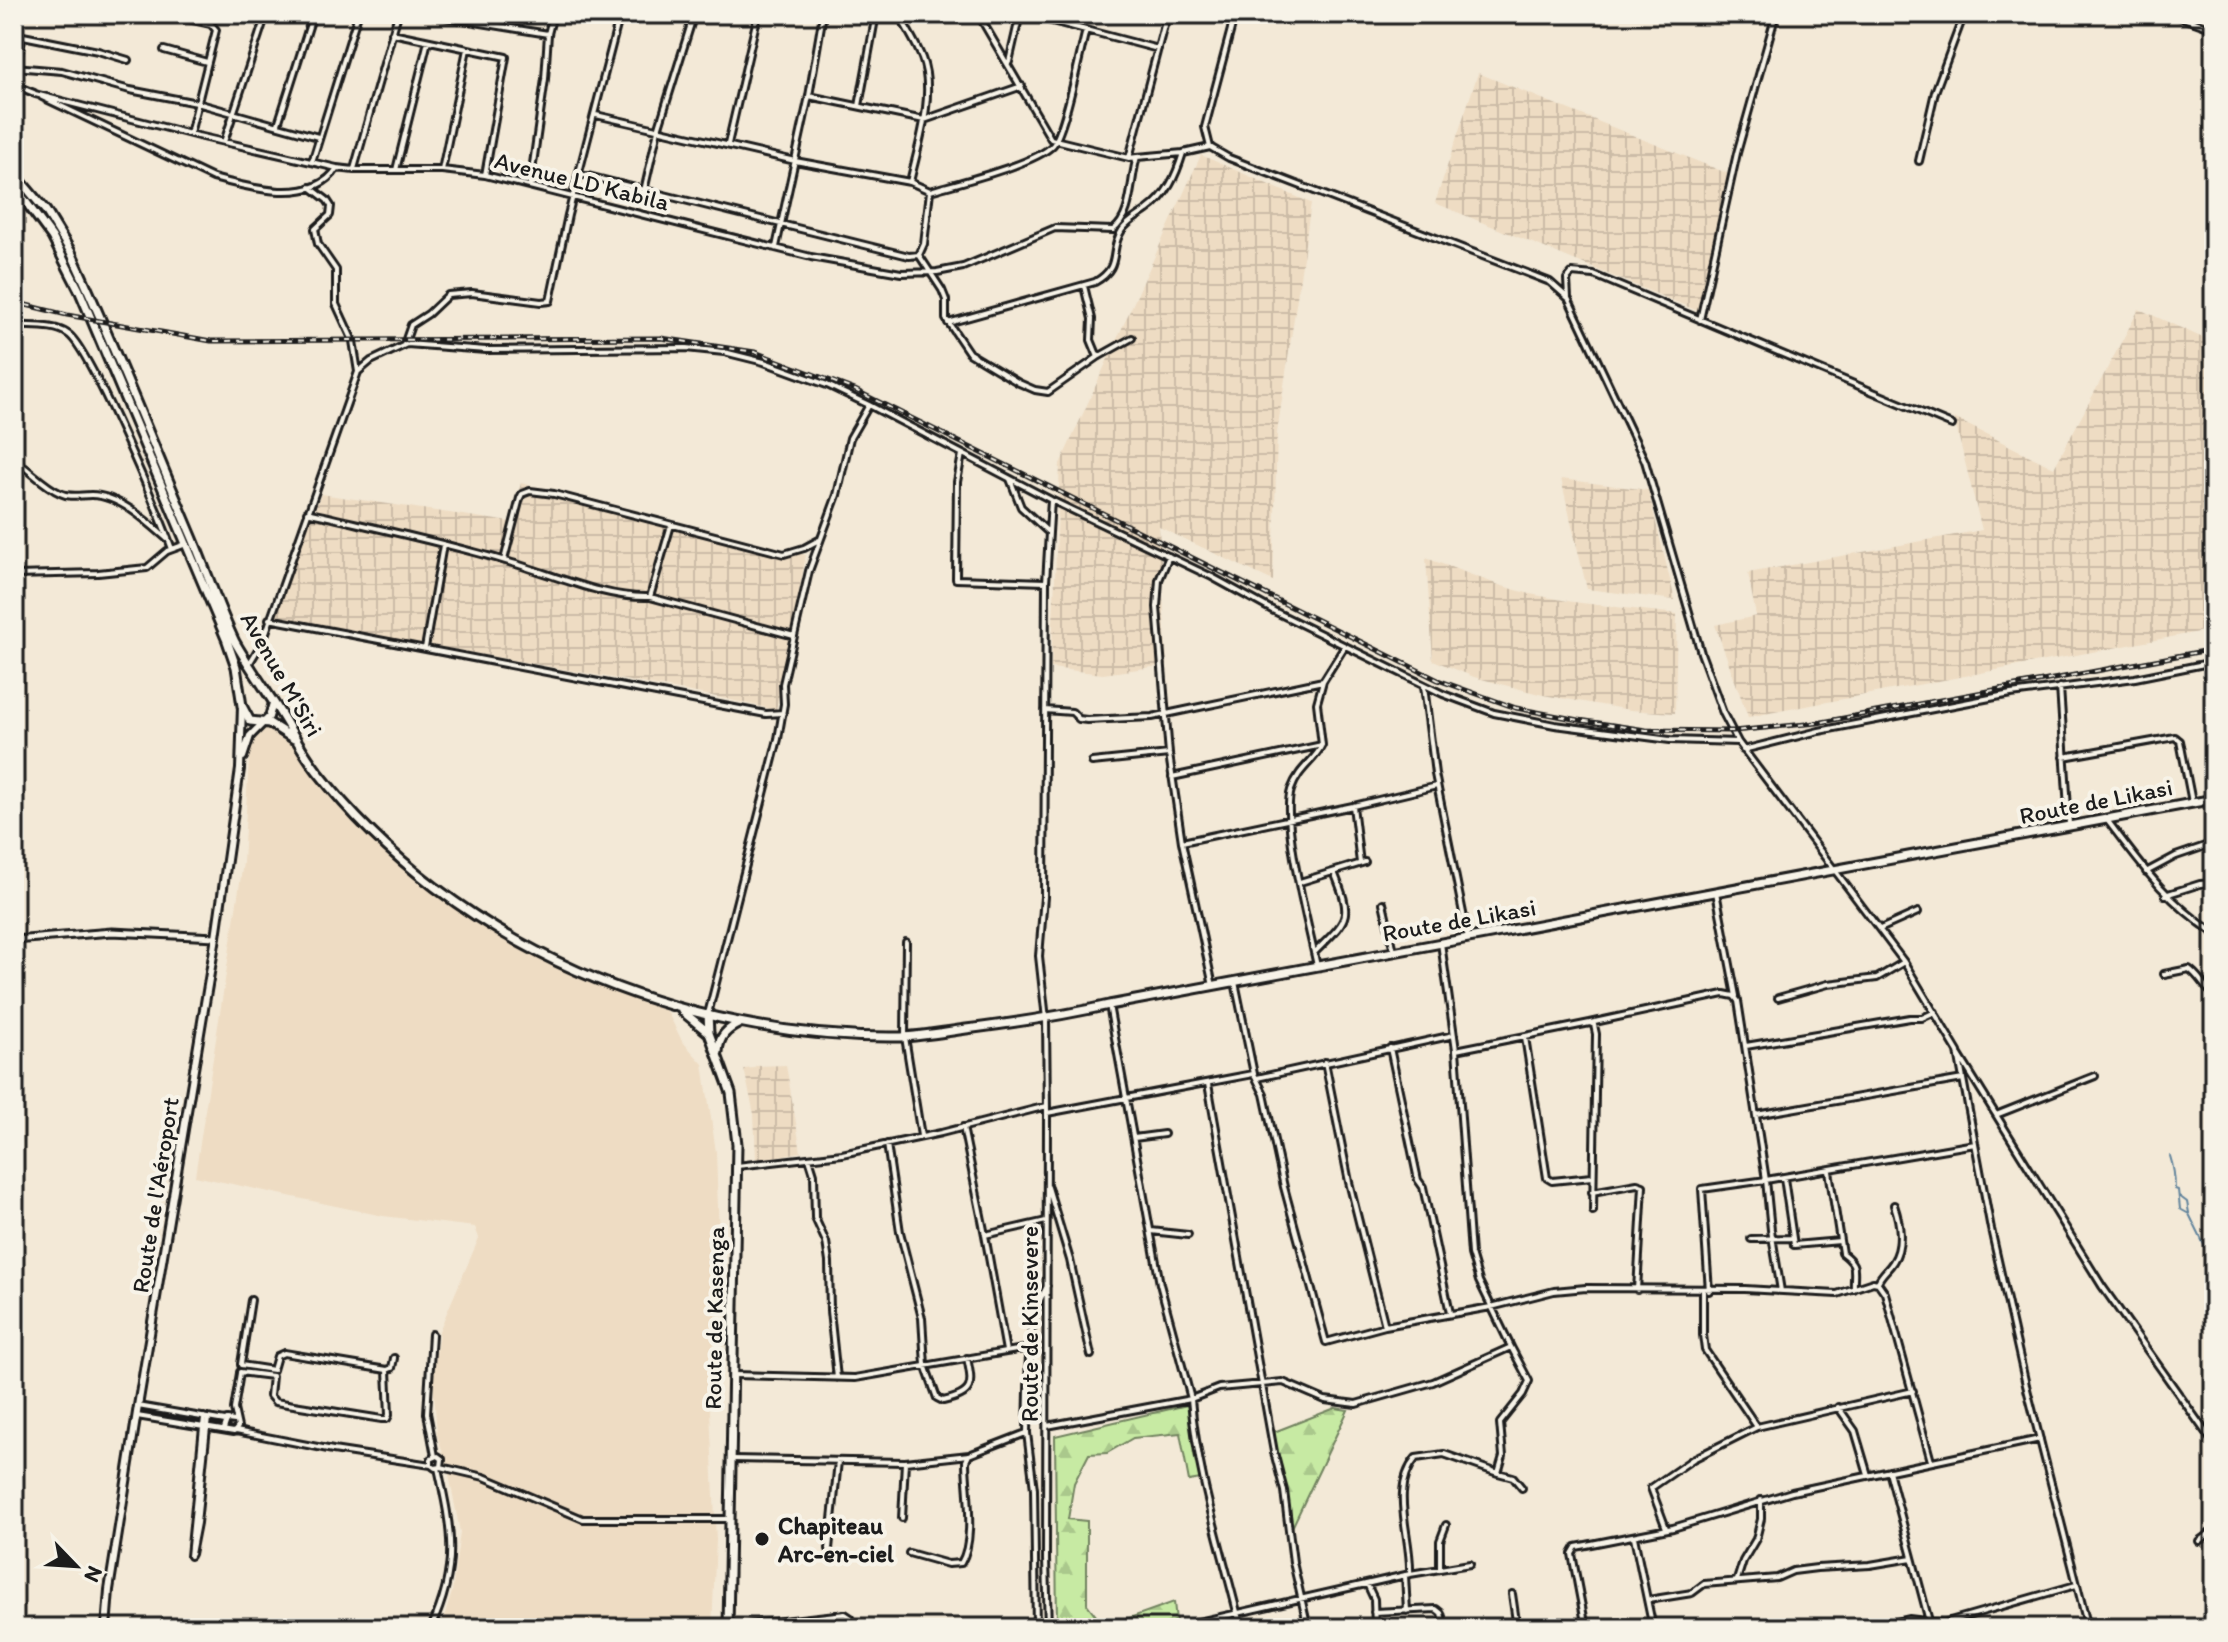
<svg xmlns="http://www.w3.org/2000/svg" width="2228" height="1642" font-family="Itim,sans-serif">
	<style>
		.built { fill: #eedcc3 }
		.industrial { fill: url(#industrial-grid) }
		.forest { fill: url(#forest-firs); stroke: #728360; stroke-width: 2 }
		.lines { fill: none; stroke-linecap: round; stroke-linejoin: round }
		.stream { stroke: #62849c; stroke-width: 2 }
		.minor-casing { stroke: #1c1c1c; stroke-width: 10 }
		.tertiary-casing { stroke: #1c1c1c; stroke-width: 11 }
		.secondary-casing { stroke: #1c1c1c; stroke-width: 12 }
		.trunk-casing { stroke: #1c1c1c; stroke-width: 13 }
		.minor { stroke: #f7f3e8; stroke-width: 4 }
		.tertiary { stroke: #f7f3e8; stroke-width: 5 }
		.secondary { stroke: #f7f3e8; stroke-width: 6 }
		.trunk { stroke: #f7f3e8; stroke-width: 7 }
		.rail-casing { stroke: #1c1c1c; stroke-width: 5 }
		.rail { stroke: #f7f3e8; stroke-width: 2; stroke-dasharray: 6; stroke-linecap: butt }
		.poi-dot { fill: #1c1c1c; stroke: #f7f3e8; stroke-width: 3 }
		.labels { text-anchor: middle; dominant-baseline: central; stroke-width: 8; stroke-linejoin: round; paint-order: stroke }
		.street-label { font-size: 24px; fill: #1c1c1c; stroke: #f7f3e8 }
		.poi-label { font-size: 24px; font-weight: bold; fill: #1c1c1c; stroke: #f7f3e8; text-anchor: start }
	</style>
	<defs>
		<pattern id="industrial-grid" width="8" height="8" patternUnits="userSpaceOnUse" patternTransform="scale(2)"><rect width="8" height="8" fill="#eedcc3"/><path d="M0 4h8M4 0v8" fill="none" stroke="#ccbca7"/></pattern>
		<pattern id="forest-firs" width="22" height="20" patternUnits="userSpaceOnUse" patternTransform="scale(2)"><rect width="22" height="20" fill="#c7eaa3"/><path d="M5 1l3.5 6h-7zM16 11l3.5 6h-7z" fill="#aac88c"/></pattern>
	</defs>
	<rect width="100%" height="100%" fill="#f3e9d7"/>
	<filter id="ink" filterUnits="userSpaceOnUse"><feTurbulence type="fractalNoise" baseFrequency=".0125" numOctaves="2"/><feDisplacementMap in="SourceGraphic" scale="16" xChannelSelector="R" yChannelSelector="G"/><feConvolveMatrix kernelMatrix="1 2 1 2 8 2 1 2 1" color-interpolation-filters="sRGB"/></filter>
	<g filter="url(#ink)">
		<path class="built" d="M267,727L277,729L285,734L342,808L447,902L571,972L667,1011L682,1041L703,1064L716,1152L719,1237L710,1411L716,1540L712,1628H441L452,1592L460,1532L447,1464L437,1435L433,1379L439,1331L479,1238L475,1227L383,1216L195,1176L243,863L250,741L257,730Z"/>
		<path class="industrial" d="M1478,73L1729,174L1698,311L1435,203Z
			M1201,155L1311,203L1277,433L1273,581L1159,527L1167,665L1103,674L1051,668L1060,464Z
			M2139,309L2214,343V629L1748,717L1715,625L1756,616L1748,573L1982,530L1954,418L2054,468Z
			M1561,479L1648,490L1675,600L1587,589Z
			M521,483L806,555L776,710L707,695L274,617L321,494L510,522Z
			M1426,558L1499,585L1530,594L1573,602L1677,614L1675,713L1630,710L1543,695L1474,677L1433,660Z
			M786,1065L801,1152L756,1160L754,1114L744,1069L754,1068L755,1066Z"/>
		<path class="forest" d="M1187,1405L1201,1479L1189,1481L1180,1433L1133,1438L1107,1453L1089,1454L1074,1483L1068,1519L1087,1521V1604L1103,1625H1110L1174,1602L1176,1621L1151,1628H1057L1055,1436Z
			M1335,1408L1348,1410L1289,1534L1274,1432Z"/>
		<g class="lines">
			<path class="stream" d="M2170,1156C2174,1168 2175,1175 2175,1189L2178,1190L2180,1209L2189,1214L2214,1265
				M2179,1196L2187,1202L2189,1213"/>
			<g class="minor-casing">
				<path id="minor" d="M166,14L211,24L216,30L190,134
					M426,14L548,34
					M899,14C906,28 916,43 922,58C936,94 918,146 910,182L930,191L924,244L919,255
					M978,14L1051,139L1129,158L1137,157
					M1025,14L1158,49
					M1235,14L1205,127L1210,147L1229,158L1550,282L1568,298L1645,461L1701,653L1723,713L1738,742L1904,962L1958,1052L1991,1229L2026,1385L2088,1628
					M2172,14L2214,29
					M392,33L506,57L485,175
					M164,50L207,62
					M1009,62L1020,14
					M14,67L62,71L130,90L197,103L318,137
					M16,67L23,36L98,51L128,60
					M14,85L34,93
					M35,94L198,136L337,168L354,170H442L485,175L811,257L901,273L937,272L963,267L1055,228L1113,230C1133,216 1130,178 1137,157L1183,153L1210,147
					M809,96L924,120L1022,86
					M42,97L213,178C249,188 313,206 337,168
					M859,106L876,14
					M596,115L795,161L910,182
					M278,124L313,14
					M224,142L266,14
					M728,144L758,14
					M1129,158L1167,14
					M1919,161L1935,92L1964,14
					M312,162L358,14
					M354,169L398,14
					M396,170L428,41
					M442,170L467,49
					M580,174L909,256L919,255
					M530,185L545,79L548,34L553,14
					M310,187L327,200L331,206L330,215L315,229L318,244L336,270V304L353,341L358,372
					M644,191L658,130L694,14
					M930,191C957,183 1036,164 1053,145C1065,130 1080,53 1086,30
					M776,247L809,96L823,14
					M919,255L942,290L946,300V319L969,353L1019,383L1035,390L1048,392L1098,357L1132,338
					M1084,286L1092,319L1091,340L1098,357
					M1568,298L1567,279L1572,273L1594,275L1952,425
					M1700,320L1737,153L1776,14
					M948,323L1095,282C1123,266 1108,251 1122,230C1128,221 1139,216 1147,210C1167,196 1176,176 1183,153
					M14,325C30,327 55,324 68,334C89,347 160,516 172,549
					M404,345L411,325L428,314L448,295L472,293L541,302L550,301L568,215L620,14
					M962,454L957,482L956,579L1046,582
					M14,460C30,469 42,485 60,493C70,498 80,495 91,495C119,495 147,521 167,539
					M1010,479L1021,507L1047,531
					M307,512C374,528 443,542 509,562C552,574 606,599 650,597L671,525
					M1169,556L1159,580L1157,607L1169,754L1182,842L1213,986
					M504,560L520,498L522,494L530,491L554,494L784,554L804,548L819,540
					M14,575L98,573L147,568L167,551L186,544
					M650,597L794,636
					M269,619L766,714L783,713
					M425,648L443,545
					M249,664L263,641L358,372L371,361L407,344L486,350L686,348L724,352L764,362L827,385L869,405L1051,500L1212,577L1274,611L1443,694L1494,713L1555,725L1670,740L1738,742
					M1424,686L1435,774L1468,938
					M2060,687L2069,824
					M1045,710L1072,712L1079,719L1087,720L1152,717L1323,681
					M1743,750L1819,731L2011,694L2135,678L2214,662
					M2064,757L2175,737L2180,741L2192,802
					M1092,762L1169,754
					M1172,777L1322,745
					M2107,820C2142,866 2165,900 2214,933
					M1182,842L1353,806
					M1360,863L1353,806L1437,786
					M2146,872L2176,856L2214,843
					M1300,882L1365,862
					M1716,892L1736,996
					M2165,895L2200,884L2214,883
					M1383,903L1394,951
					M1880,929L1918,912
					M906,942L905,1037L921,1136
					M1441,943L1456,1050L1471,1254L1479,1281L1511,1347
					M1314,953C1349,918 1353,919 1334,872
					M1317,966C1309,928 1281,822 1291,790C1299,767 1314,762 1322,745L1317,703L1323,681L1345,646
					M2164,974L2189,969C2200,976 2204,989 2214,994
					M1235,982L1254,1074L1264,1094L1284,1187L1326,1342L1385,1326L1491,1307L1554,1291L1586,1288L1745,1289L1837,1294L1873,1282L1878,1283L1885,1293L1931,1461
					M1778,998L1828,984L1877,978L1904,962
					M1109,1005L1160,1284L1191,1399C1197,1476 1223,1553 1241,1628
					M708,1014L778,739L784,704L783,684L809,571L837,495L850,438L869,405
					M1590,1023L1724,994L1734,996L1738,1001L1766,1180L1702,1189L1709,1291
					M1525,1037L1547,1178L1552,1181L1592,1177
					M1746,1046L1910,1018H1922L1935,1012
					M1390,1048L1418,1180L1423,1187L1450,1313
					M1456,1050L1590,1023L1594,1025L1596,1034L1593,1211
					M1959,1055L2102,1286L2214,1444
					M1325,1062L1349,1182L1385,1326
					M1257,1078L1454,1035
					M1208,1084L1274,1452L1284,1491L1293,1562L1308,1628
					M1047,1113L1253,1074
					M1756,1115L1963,1079
					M1996,1115L2095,1076
					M963,1127L985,1235L1046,1221
					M1134,1138L1164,1134
					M887,1144L900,1232L922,1318L925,1365L937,1398L943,1401C974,1394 973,1386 967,1358
					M809,1158L814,1174L815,1218L826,1242L829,1262L830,1311L837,1378
					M737,1166L842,1154L941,1133L1047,1106
					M1829,1171L1842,1253C1859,1266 1853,1268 1854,1289
					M1784,1178L1794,1245L1840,1241
					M1048,1187L1070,1260L1091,1355
					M1592,1192L1637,1184L1643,1186L1637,1290
					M1151,1231L1188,1235
					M985,1235L1006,1351
					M1751,1239L1793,1238
					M1878,1282C1882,1273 1888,1270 1893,1262C1904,1246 1900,1222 1894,1205
					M1703,1291V1335L1705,1350L1757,1427
					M1781,1291L1771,1230L1766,1180L1975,1144
					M432,1334L427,1413L435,1456
					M241,1364L251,1300
					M387,1370L392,1368L394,1358
					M240,1372L272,1376L270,1396L275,1402L382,1419H387L389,1415L387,1370L284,1353L277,1356L273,1370L241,1365
					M734,1375L855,1378L1029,1348
					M138,1406L225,1421
					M1838,1407L1855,1431L1868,1475
					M137,1416L234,1432L238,1427L234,1409L240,1373
					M1047,1426L1191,1399L1219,1388L1283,1382L1325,1400L1356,1404L1433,1382L1511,1347L1529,1381L1523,1394L1500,1423L1503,1456L1498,1473L1444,1454L1416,1458C1389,1490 1412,1537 1410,1574
					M224,1429L227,1420L235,1421
					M236,1431L333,1450L431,1465L435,1468L441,1467L484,1477L583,1519H730
					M732,1459L905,1462L969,1455
					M431,1465V1459L438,1456L442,1459L441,1467
					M1889,1471L1929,1621
					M1498,1473L1513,1477L1522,1488
					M902,1518L905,1462
					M1666,1528L1651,1488L1693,1459L1757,1427L1913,1391
					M1634,1537L1653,1628
					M2199,1541L2214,1530
					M829,1549L838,1461
					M909,1553L948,1564L961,1563C976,1539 966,1489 966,1461L969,1455L1026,1433
					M191,1554L197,1523L208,1418
					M190,1556L204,1417
					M1440,1569V1541L1446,1525
					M1405,1575L1407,1611
					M1737,1580L1743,1561L1756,1539L1761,1519V1500
					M1367,1584L1374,1599L1375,1628
					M1512,1594L1517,1628
					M1648,1600L1692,1593L1704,1584L1777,1578L1793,1571L1817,1568L1870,1565L1912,1558
					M1374,1612L1436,1609L1441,1613L1445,1628
					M728,1627L845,1614L851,1618L852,1628
					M431,1628C459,1567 452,1531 438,1468
					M1036,1628L1034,1489L1027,1433L1029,1348L1035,1310L1047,1286
					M1048,1628L1046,1560L1047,1113L1046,1019L1039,956L1044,897L1046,582L1051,500
					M1172,1628L1410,1574L1470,1564
					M1586,1628L1572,1554L1576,1547L1673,1528L1792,1492L2040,1439
					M1870,1628L1909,1619L1943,1623L2076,1585"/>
			</g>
			<g class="tertiary-casing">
				<path id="tertiary" d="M14,940L112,932L216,937"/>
			</g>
			<g class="secondary-casing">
				<path id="secondary" d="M243,757L250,736L269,717L273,703
					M106,1628L109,1590L138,1406L216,937L240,769L242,706"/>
			</g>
			<g class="trunk-casing">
				<path id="trunk" d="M14,173L46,211L71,252C114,345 151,440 191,534C206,569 218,607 235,642C247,663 261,683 274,703C289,726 301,750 317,771C454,947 681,1040 901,1037C922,1036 944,1032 966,1029C1014,1023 1061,1016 1109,1005L2214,799
					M14,186L52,237L79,290L227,641L236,667L242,706L250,721L269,723L294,739
					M682,1011L709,1033
					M708,1014L709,1033L731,1093L737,1144L728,1628
					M718,1052C719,1036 727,1029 740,1023"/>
			</g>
			<use href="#minor" class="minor"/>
			<use href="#tertiary" class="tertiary"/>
			<use href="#secondary" class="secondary"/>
			<use href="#trunk" class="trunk"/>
			<g class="rail-casing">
				<path id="rail" d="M14,302L67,315L211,341L661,338L755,352L855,390L1438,680L1516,708L1579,720L1646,730L1733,731L1817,723L2214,649"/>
			</g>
			<use href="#rail" class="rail"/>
		</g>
	</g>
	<circle class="poi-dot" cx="762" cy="1539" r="8"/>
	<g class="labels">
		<g class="street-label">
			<text transform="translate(582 181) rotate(14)">Avenue LD Kabila</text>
			<text transform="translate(282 674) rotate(60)">Avenue M'Siri</text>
			<text transform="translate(2096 801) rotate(-11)">Route de Likasi</text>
			<text transform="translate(1459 920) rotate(-10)">Route de Likasi</text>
			<text transform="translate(155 1195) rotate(-81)">Route de l'Aéroport</text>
			<text transform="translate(714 1318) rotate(-89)">Route de Kasenga</text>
			<text transform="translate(1029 1324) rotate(-90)">Route de Kinsevere</text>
		</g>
		<g class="poi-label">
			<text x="778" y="1525">Chapiteau<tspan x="778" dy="28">Arc-en-ciel</tspan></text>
		</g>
	</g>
	<rect width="2228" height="1642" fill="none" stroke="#f7f3e8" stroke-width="48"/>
	<rect x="24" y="24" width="2180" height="1594" fill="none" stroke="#1c1c1c" stroke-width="3" filter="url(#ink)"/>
	<g transform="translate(76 1566) rotate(115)" stroke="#f7f3e8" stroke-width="6" paint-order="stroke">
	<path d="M0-6L14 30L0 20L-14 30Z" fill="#1c1c1c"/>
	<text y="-12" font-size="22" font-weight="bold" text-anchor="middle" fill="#1c1c1c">N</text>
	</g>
</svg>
